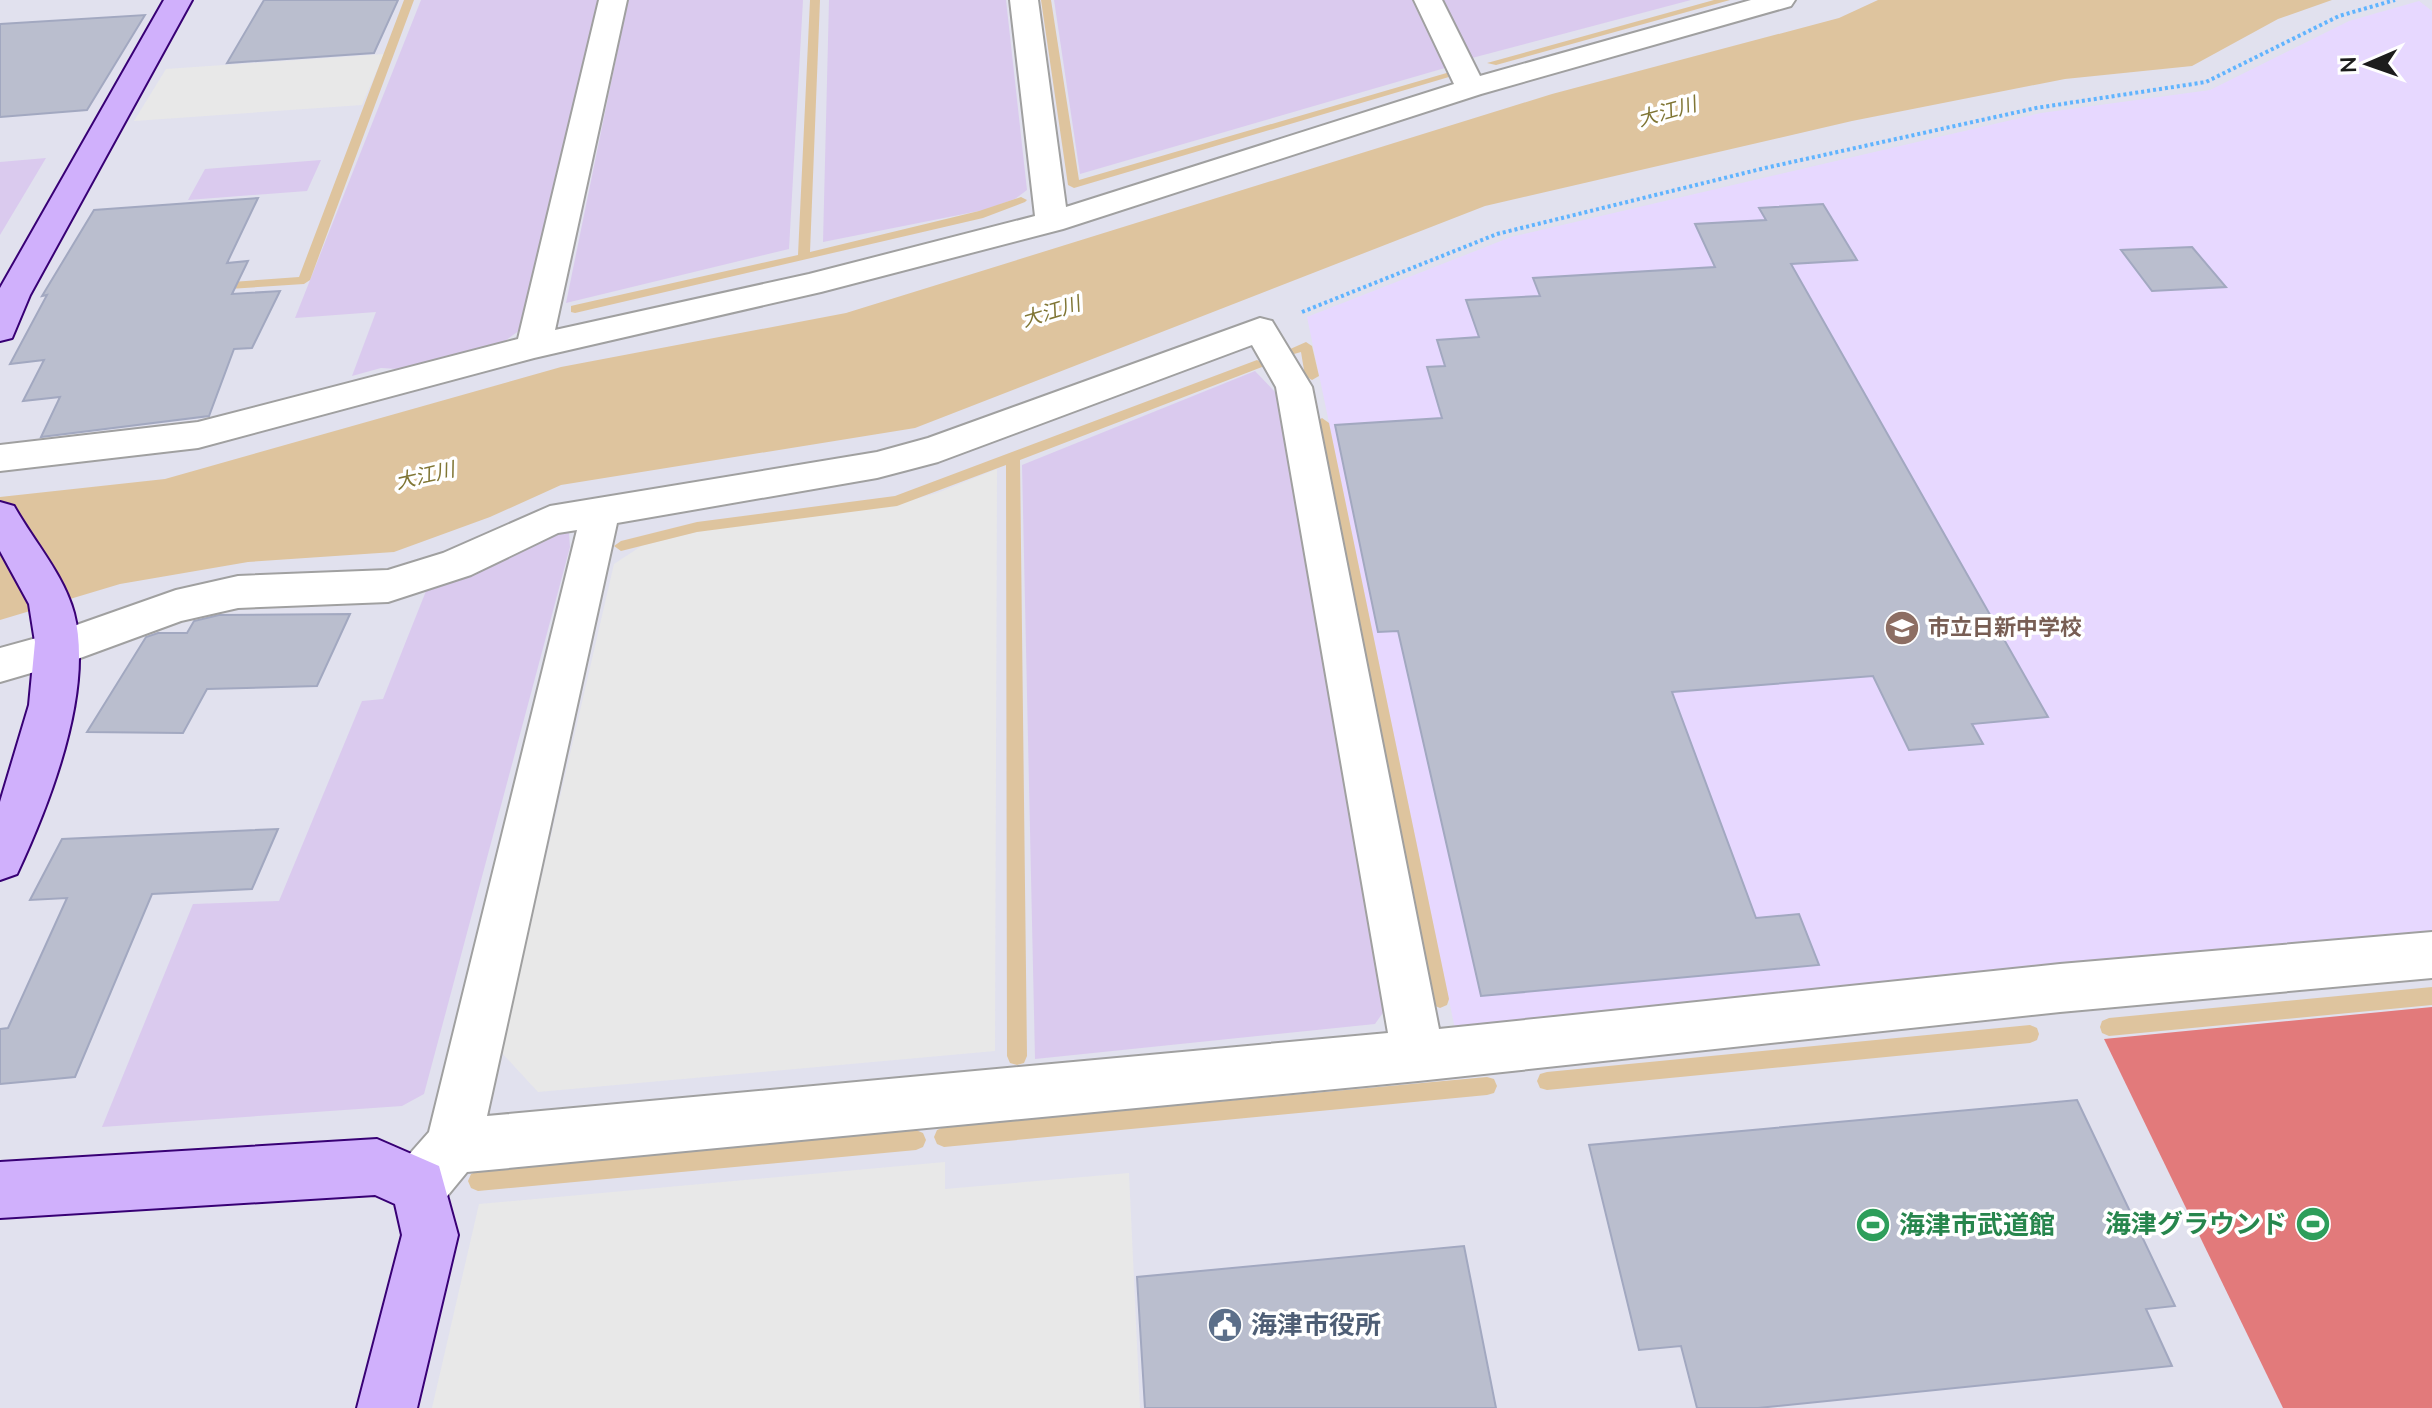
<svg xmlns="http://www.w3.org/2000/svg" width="2432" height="1408" font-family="'Nunito Sans','Noto Sans JP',sans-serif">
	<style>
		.education { fill: #e7d8ff }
		.farmland { fill: #dacaee }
		.pitch { fill: #e27a7b }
		.parking { fill: #e8e8e8 }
		.water { fill: #dec49e }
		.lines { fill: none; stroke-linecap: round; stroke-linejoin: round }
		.stream { fill: #dec49e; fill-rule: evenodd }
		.building { fill: #babece; stroke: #a2a8c0; stroke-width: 2 }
		.street-casing { stroke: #a0a0a0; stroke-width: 4 }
		.secondary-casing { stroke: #380075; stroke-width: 4 }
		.path { stroke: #60b4ff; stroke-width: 4; stroke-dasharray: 3 3; stroke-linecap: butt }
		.street { fill: #fff; fill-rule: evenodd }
		.secondary { fill: #d0b0fc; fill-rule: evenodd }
		.labels { text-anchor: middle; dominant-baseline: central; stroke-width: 7; stroke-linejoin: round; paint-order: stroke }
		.far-water-label { font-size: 20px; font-style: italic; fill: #807635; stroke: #fff }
		.education-label { font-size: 22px; font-weight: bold; fill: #785e54; stroke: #fff; text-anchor: start }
		.near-leisure-label { font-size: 26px; font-weight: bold; fill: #27864d; stroke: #fff; text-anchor: end }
		.near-service-label { font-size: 26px; font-weight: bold; fill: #4e5e75; stroke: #fff; text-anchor: start }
	</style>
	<rect width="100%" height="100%" fill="#e1e1ee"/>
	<path class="education" d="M2419,1L2432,11V938L1455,1029L1307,317L1511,237L2041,113L2210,90L2349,21Z"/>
	<path class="farmland" d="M421,0H601L528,324L498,346L415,370L381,368L352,376L376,312L295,318Z
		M628,0H803L789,249L566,303Z
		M829,0H1006L1027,190L1015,199L984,210L823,242Z
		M1054,0H1412L1445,68L1080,174Z
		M1443,0H1691L1472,58Z
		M46,158L0,235V162Z
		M321,160L307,191L188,200L205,169Z
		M1255,371L1276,393L1387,1007L1375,1024L1035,1059L1022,465Z
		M559,529L569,533L570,547L424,1094L402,1106L102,1127L193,904L279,901L362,701L383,699L426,591Z"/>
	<path class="pitch" d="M2432,1007V1408H2283L2104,1039Z"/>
	<path class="parking" d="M384,54L362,105L134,121L166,69Z
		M997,469L995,1051L538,1092L501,1052L614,564L643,545L700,531L897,504L937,493Z
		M945,1162V1189L1129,1173L1140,1408H432L479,1204Z"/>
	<path class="water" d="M1878,0H2332L2278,19L2192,66L2065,79L1852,121L1485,206L915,428L561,485L490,517L394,552L248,562L120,584L0,620V497L165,479L561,367L846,313L1552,94L1839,18Z"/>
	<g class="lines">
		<path class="stream" d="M404,0H414L310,280L304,284L214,290V284L218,283L299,277Z
			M810,0H820L810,252L979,211L1021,197L1027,200L1025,202L983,218L575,313L571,312V306L575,305L798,255Z
			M1041,0H1051L1079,180L1450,72L1459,74L1074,188L1068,185Z
			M1714,0H1730L1496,65L1487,63Z
			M1306,342L1312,346L1319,376L1312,380L1305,376L1301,352L1294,354L1288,350Z
			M1257,360L1264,364L1262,367L1020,460L1027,1056L1024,1063L1017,1065L1010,1063L1007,1056L1006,465L897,506L697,532L621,551L614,546L621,541L697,522L895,496Z
			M1322,418L1329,423L1449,999L1447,1005L1440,1008L1433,1005L1431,999L1315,423Z
			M2432,987V1005L2109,1036L2102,1033L2100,1027L2102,1021L2109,1018Z
			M2030,1025L2037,1028L2039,1034L2037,1040L2030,1043L1547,1090L1540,1088L1537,1081L1540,1074L1547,1072Z
			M1487,1077L1494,1079L1497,1086L1494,1093L1487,1095L944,1147L937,1144L934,1137L937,1130L944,1127Z
			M916,1130L923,1133L926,1140L923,1147L916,1150L478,1191L471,1188L468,1181L471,1174L478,1171Z"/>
	</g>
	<path class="building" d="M264,0H398L374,53L227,63Z
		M145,15L87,110L0,117V24Z
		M258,198L227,263L248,261L232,294L280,291L252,348L234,349L209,416L41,437L60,397L23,401L44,360L10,364L47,295L42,296L94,210Z
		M1823,204L1857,260L1791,264L2048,717L1972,724L1983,744L1909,750L1873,676L1672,692L1756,918L1799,914L1819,965L1481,996L1398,631L1378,632L1335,425L1442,418L1427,367L1445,366L1437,340L1479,337L1466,300L1540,296L1533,278L1715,267L1695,224L1766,220L1759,208Z
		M2192,247L2226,287L2152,291L2121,250Z
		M350,614L317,686L207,689L183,733L87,732L146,637L158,633H187L194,621L219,615Z
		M278,829L252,889L152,894L75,1077L0,1084V1029L8,1028L67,898L30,900L62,839Z
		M2077,1100L2175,1306L2146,1309L2172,1366L1758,1408H1697L1681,1346L1639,1350L1589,1145Z
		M1464,1246L1496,1408H1145L1137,1277Z"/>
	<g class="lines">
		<g class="street-casing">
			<path id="street" d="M599,0H627L555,330L809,274L1035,216L1010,0H1038L1066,207L1454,84L1414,0H1442L1480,76L1751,0H1795L1791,6L1481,94L1063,229L821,292L534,358L198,448L0,471V445L198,422L518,339Z
				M1260,318L1272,321L1312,387L1439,1029L2060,964L2432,932V978L2060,1012L1418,1081L467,1172L439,1206L419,1214L399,1206L391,1186L399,1166L429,1132L577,530L558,533L471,575L388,602L238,608L181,621L72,661L0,682V648L51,634L176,590L238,576L388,570L443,553L550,506L877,452L928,438ZM1252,345L1276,387L1388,1033L487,1116L617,523L877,478L938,462Z"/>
		</g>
		<g class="secondary-casing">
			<path id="secondary" d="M164,0H192L30,295L12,338L0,341V288Z
				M0,502L14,506C33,540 64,575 74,613C94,691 50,803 17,874L0,880V802L29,705L35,642L29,604L0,551Z
				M377,1139L439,1166L458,1235L417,1408H357L402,1235L395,1204L375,1195L0,1218V1162Z"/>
		</g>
		<path class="path" d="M1302,312L1497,234L1765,168L2036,108L2206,82L2339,16L2395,0"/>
		<use href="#street" class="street"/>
		<use href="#secondary" class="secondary"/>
	</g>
	<defs>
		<g id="school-disc" transform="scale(1.8)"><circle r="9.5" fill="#8d6e63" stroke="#fff"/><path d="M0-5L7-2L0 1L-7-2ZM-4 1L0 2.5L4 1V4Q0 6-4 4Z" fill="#fff"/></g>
		<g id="stadium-disc" transform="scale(1.8)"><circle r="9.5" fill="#2e9e5b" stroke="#fff"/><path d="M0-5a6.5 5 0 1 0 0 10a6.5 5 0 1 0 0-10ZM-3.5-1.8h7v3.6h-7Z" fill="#fff"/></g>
		<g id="civic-disc" transform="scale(1.8)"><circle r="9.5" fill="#5c6f8a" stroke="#fff"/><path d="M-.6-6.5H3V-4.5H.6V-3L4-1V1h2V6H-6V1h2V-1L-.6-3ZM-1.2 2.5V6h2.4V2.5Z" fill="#fff"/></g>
	</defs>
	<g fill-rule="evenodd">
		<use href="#school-disc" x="1902" y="628"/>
		<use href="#stadium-disc" x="2313" y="1224"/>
		<use href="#stadium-disc" x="1873" y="1225"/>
		<use href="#civic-disc" x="1225" y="1325"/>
	</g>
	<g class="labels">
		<g class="far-water-label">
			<text transform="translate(1667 112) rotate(-16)">大江川</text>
			<text transform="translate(1051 312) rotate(-17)">大江川</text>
			<text transform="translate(425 476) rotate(-13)">大江川</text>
		</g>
		<g class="education-label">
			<text x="1928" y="628">市立日新中学校</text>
		</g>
		<g class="near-leisure-label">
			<text x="2287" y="1224">海津グラウンド</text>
			<text x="1899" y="1225" text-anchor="start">海津市武道館</text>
		</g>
		<g class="near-service-label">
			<text x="1251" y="1325">海津市役所</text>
		</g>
	</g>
	<g transform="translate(2368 64) rotate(268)" stroke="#ffffff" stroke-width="6" paint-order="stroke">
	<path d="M0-6L14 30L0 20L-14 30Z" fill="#1c1c1c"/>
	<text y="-12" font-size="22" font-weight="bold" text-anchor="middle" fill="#1c1c1c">N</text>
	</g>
</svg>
